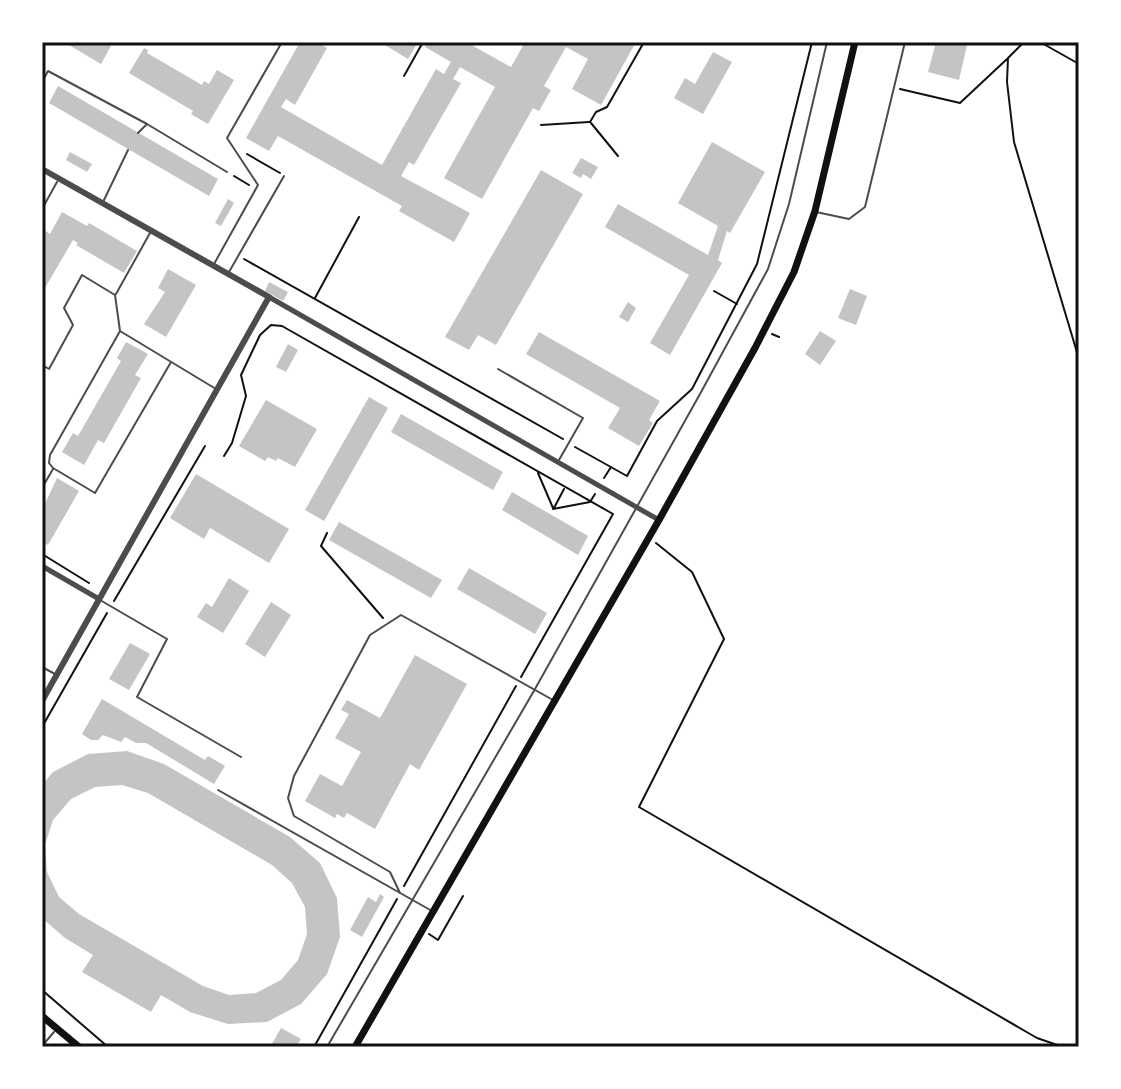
<svg xmlns="http://www.w3.org/2000/svg" width="1121" height="1089" font-family="'Libre Baskerville',serif">
	<style>
		.building { fill: #c4c4c4; fill-rule: evenodd }
		.lines { fill: none; stroke-linecap: round; stroke-linejoin: round }
		.path { stroke: #111; stroke-width: 2 }
		.service { stroke: #4c4c4c; stroke-width: 2 }
		.minor { stroke: #4c4c4c; stroke-width: 5 }
		.tertiary { stroke: #4c4c4c; stroke-width: 6 }
		.primary { stroke: #111; stroke-width: 7 }
		.neatline { fill: none; stroke: #111; stroke-width: 3 }
	</style>
	<rect width="100%" height="100%" fill="#fff"/>
	<path class="building" d="M64,42H105L111,46L101,64Z
		M300,42H316L327,48L295,105L286,99L281,107L382,165L436,69L444,74L451,62L425,47L428,42H466L511,67L525,42H636L601,105L572,89L588,59L566,47L544,86L551,90L539,111L533,108L482,199L444,178L495,87L460,67L453,79L461,83L414,165L409,162L401,176L470,213L454,242L399,211L402,206L278,136L269,151L246,138Z
		M380,42H418L408,59Z
		M936,42L967,45L959,80L928,72Z
		M144,48L148,50L147,53L202,85L204,81L209,84L217,70L234,80L208,124L191,114L193,111L129,73Z
		M713,52L732,62L703,114L674,98L685,78L695,84Z
		M58,86L218,179L209,196L49,103Z
		M712,142L765,172L730,233L727,231L718,260L722,263L670,355L650,343L689,275L605,227L618,204L708,255L718,226L678,203Z
		M70,152L92,164L87,172L66,160Z
		M581,158L598,167L591,179L583,174L581,178L572,173Z
		M541,170L583,194L496,345L478,335L469,350L445,337Z
		M228,199L234,203L221,226L215,223Z
		M62,212L87,226L89,223L137,251L124,273L76,245L78,243L73,240L42,293V239L46,231L50,234Z
		M168,269L196,285L166,337L144,324L165,292L158,288Z
		M269,282L288,292L283,301L265,291Z
		M850,289L867,296L856,325L838,318Z
		M628,302L636,308L628,322L619,317Z
		M820,331L836,341L820,365L805,354Z
		M539,332L660,401L649,420L653,423L639,446L608,428L620,408L526,354Z
		M126,342L148,354L135,375L141,378L104,443L98,440L84,465L62,452L73,433L78,436L121,361L117,358Z
		M288,344L298,350L286,372L276,367Z
		M369,397L388,408L324,521L305,510Z
		M266,400L317,429L295,467L278,458L276,461L268,457L265,461L239,446Z
		M401,414L503,472L493,490L391,432Z
		M196,474L289,529L269,563L210,528L204,539L170,518Z
		M57,478L79,491L48,545L42,542V510Z
		M512,492L588,536L578,555L502,510Z
		M339,522L442,580L431,598L329,540Z
		M469,568L547,613L535,634L457,589Z
		M229,578L249,591L223,633L197,617L206,603L212,607Z
		M271,602L291,615L265,657L245,644Z
		M130,643L150,654L129,690L109,679Z
		M415,655L467,684L419,770L410,764L375,829L347,813L344,818L337,814L335,818L305,801L320,774L342,786L361,752L335,738L349,714L341,710L347,700L380,718Z
		M102,699L205,760L208,756L225,766L214,784L146,743H136L125,737L121,742L103,735L98,740H91L82,734Z
		M127,751L164,764L290,837L320,863L337,898L340,937L327,974L301,1004L267,1022L228,1024L190,1012L161,995L151,1012L82,972L93,955L65,938L42,918V785L53,772L88,754ZM122,785L148,793L272,865L292,883L305,907L307,934L298,960L281,980L256,993L229,995L203,986L79,914L59,897L47,872L45,845L53,820L71,799L95,787Z
		M380,894L384,897L362,937L350,930L368,897L376,902Z
		M281,1028L301,1039L296,1047H270Z"/>
	<g class="lines">
		<path class="path" d="M1024,42L1008,58L1007,82L1014,142L1079,359
			M1040,42L1079,64
			M404,76L423,42
			M900,89L960,103L1007,59
			M590,122L596,112L607,107L644,42
			M591,123L618,156
			M541,125L589,122
			M247,154L280,173
			M234,176L249,185
			M244,259L563,439
			M714,291L737,304
			M315,298L359,217
			M772,334L779,337
			M575,447L627,476L657,421L692,389L757,264L812,42
			M224,456L232,443L246,396L241,375L260,335L271,325L282,326L613,514L521,677
			M538,473L553,508
			M604,478L611,467
			M554,508L564,489
			M553,509L590,502L595,494
			M327,533L321,546L383,618
			M656,543L692,572L724,639L639,807L1037,1038L1063,1047
			M42,554L89,583
			M114,601L205,446
			M42,727L107,613
			M404,886L516,686
			M429,934L438,940L463,896
			M42,990L108,1047
			M314,1047L397,899"/>
		<path class="service" d="M42,82L48,71L147,124
			M138,133L147,124L227,172
			M104,200L128,150
			M42,209L57,182
			M816,212L849,219L865,207L905,42
			M214,264L258,185L227,138L282,42
			M229,272L284,176
			M116,294L150,233
			M120,331L50,455L49,463L53,468L95,493L171,362
			M42,365L49,369L73,325L64,308L82,275L115,295L120,331L216,389
			M498,369L583,418L559,460
			M42,488L53,469
			M100,600L167,639L137,697L241,757
			M42,667L55,674
			M218,790L432,911
			M400,893L390,872L294,816L288,798L294,776L370,635L401,615L553,700
			M42,1046L54,1032
			M327,1047L535,689L700,394L768,269L789,204L827,42"/>
		<path class="minor" d="M269,297L659,520
			M42,566L99,599"/>
		<path class="tertiary" d="M42,169L269,297L42,701"/>
		<path class="primary" d="M42,1016L79,1047
			M355,1047L659,520L755,348L794,272L815,211L855,42"/>
	</g>
	<rect width="1121" height="1089" fill="none" stroke="#ffffff" stroke-width="88"/>
	<rect x="44" y="44" width="1033" height="1001" class="neatline"/>
</svg>
